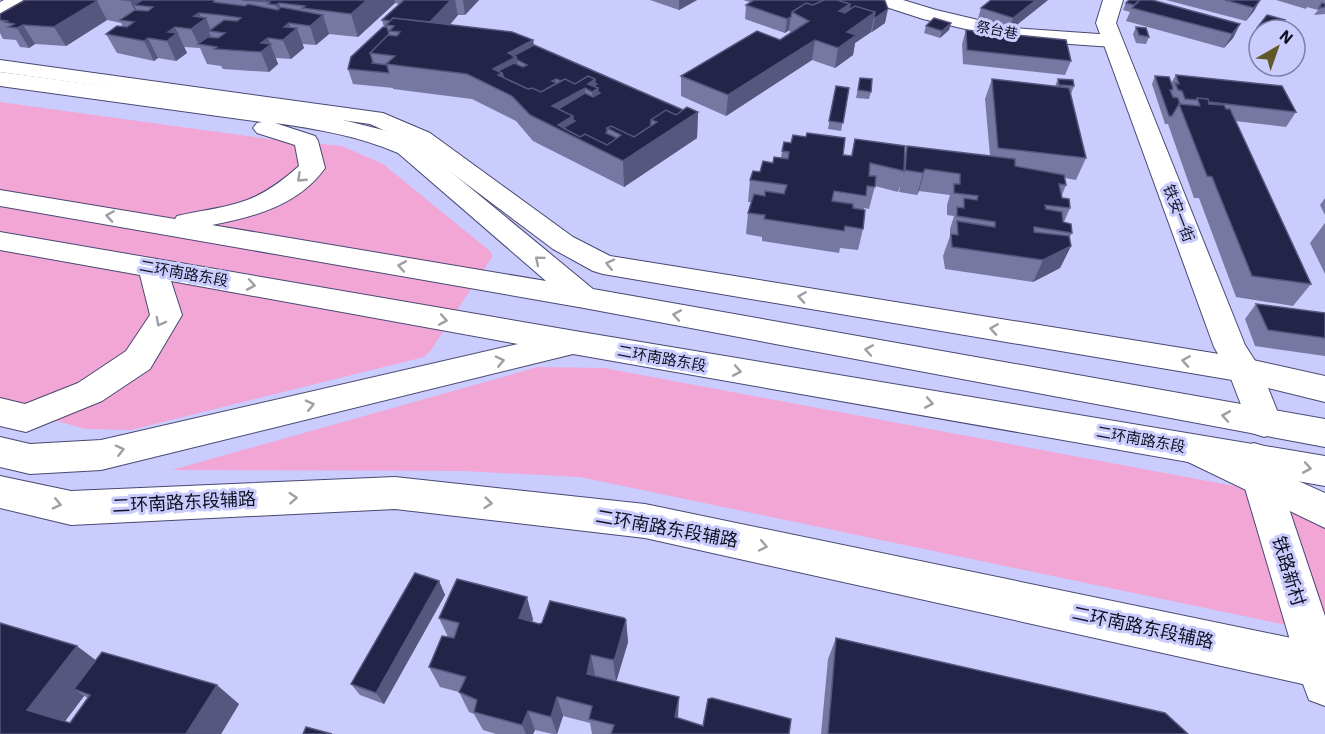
<svg xmlns="http://www.w3.org/2000/svg" width="1325" height="734" font-family="'IBM Plex Sans','Noto Sans SC',sans-serif">
	<style>
		.green { fill: #f2a6d5 }
		.lines { fill: none; stroke-linecap: round; stroke-linejoin: round }
		.minor-casing { stroke: #484972; stroke-width: 2 }
		.tertiary-casing { stroke: #484972; stroke-width: 2 }
		.secondary-casing { stroke: #484972; stroke-width: 2 }
		.trunk-casing { stroke: #484972; stroke-width: 2 }
		.minor { fill: #fff; fill-rule: evenodd }
		.tertiary { fill: #fff; fill-rule: evenodd }
		.secondary { fill: #fff; fill-rule: evenodd }
		.trunk { fill: #fff; fill-rule: evenodd }
		.wall { fill: #7678a2; fill-rule: evenodd }
		.shaded-wall { fill: #56567e }
		.building { fill: #242348; stroke: #56567e; stroke-width: 1.5 }
		.oneway { stroke: #9f9fa6 }
		.labels { text-anchor: middle; dominant-baseline: central; stroke-width: 6; stroke-linejoin: round; paint-order: stroke }
		.far-street-label { font-size: 14px; fill: #101020; stroke: #c9ccfc }
		.street-label { font-size: 15px; fill: #101020; stroke: #c9ccfc }
		.near-street-label { font-size: 18px; fill: #101020; stroke: #c9ccfc }
	</style>
	<rect width="100%" height="100%" fill="#c9ccfc"/>
	<path class="green" d="M0,102L269,139L342,146L383,164L491,252L492,257L431,350L424,357L131,430L86,429L0,405Z
		M538,367L604,368L1325,503V633L580,477L464,471L172,470Z"/>
	<g class="lines">
		<g class="minor-casing">
			<path id="minor" d="M874,0H903L936,10L1012,28L1113,35L1120,37L1123,41L1120,45L1113,47L1012,40L923,19L877,4Z
				M1254,443L1267,447L1272,458L1325,616V706L1309,700L1303,684L1236,458L1241,447Z"/>
		</g>
		<g class="tertiary-casing">
			<path id="tertiary" d="M1103,0H1123L1116,23L1245,345L1261,370L1282,423L1276,433L1264,437L1252,433L1228,371L1214,347L1096,23Z"/>
		</g>
		<g class="secondary-casing">
			<path id="secondary" d="M4,0H29L26,4L0,16V2Z
				M0,60L383,113L430,133L573,237L610,256L1244,358L1325,376V402L1244,382L603,274L593,271L553,249L412,143L370,124L0,72Z
				M1201,437L1325,493V528L1188,462L1183,452L1188,442Z
				M0,476L71,491L395,477L645,504L1325,645V689L645,538L395,509L71,525L0,508Z"/>
		</g>
		<g class="trunk-casing">
			<path id="trunk" d="M0,72L331,117L387,131L416,143L593,289L1325,419V447L584,308L0,206V190L175,219L177,216C197,211 219,209 238,203C261,197 281,182 299,166L295,145L257,133L253,128L257,123L262,122L0,86ZM275,123C318,129 358,136 398,153L546,281L212,225C254,217 299,205 325,168L318,141L315,136Z
				M0,232L575,331L1325,456V486L573,354L101,470L30,474L0,467V437L30,444L101,440L518,344L171,281L182,315L150,369L102,401L26,432L0,426V398L25,404L78,383L126,351L150,315L140,275L0,250Z"/>
		</g>
		<use href="#minor" class="minor"/>
		<use href="#tertiary" class="tertiary"/>
		<use href="#secondary" class="secondary"/>
		<use href="#trunk" class="trunk"/>
	</g>
	<path class="wall" d="M25,0H479L465,15H458L450,25L533,40L534,45L683,110L698,112L697,138L624,187L533,141L516,121L472,99L393,89V88L353,84L348,69L384,27L382,20L399,4L395,3L358,37L329,34L316,45L302,44L304,48L291,59L276,58L278,64L269,72L223,69L221,66L207,64L200,48L184,47L187,53L176,61L158,58L154,61L117,53L106,34L123,27L121,23L107,20L66,46L35,44L29,48L20,47L16,40L3,39L0,33V14Z
		M650,0H697L679,10Z
		M743,0H883L885,23L855,43L853,55L835,68L812,60L726,116L681,96V76L780,40L791,32L789,31V30L785,33L745,19L746,5L750,2Z
		M1048,0L1008,32L977,22L981,8Z
		M1166,0H1260L1254,11L1246,21Z
		M1276,0H1325V14L1314,15L1318,10L1307,7L1306,9Z
		M1126,3L1240,24L1233,38L1224,48L1126,21L1130,12L1123,10Z
		M951,23L949,30L940,38L924,33L926,26Z
		M1136,27L1149,37L1146,44L1136,43L1133,34Z
		M1257,28L1278,30H1259V38L1252,36Z
		M966,30L1071,61L1065,75L963,64L962,44Z
		M1176,75L1296,112L1286,127L1235,121L1311,284L1293,306L1236,297L1199,198H1194L1168,124H1165L1152,84L1155,76L1171,83Z
		M860,78L871,92L869,99L856,98Z
		M992,79L1055,86L1058,79L1074,86L1071,94L1086,158L1076,180L1065,178L1066,185L1062,195V198L1070,208L1064,222L1072,233L1069,238L1071,246L1060,268L1033,282L945,269L943,256L950,236V229L954,216L947,215V205L950,195L919,191L917,195L899,192L900,186L898,192L875,186L869,209L864,208L863,229L858,250L840,248L839,253L762,241V237L746,234L748,213L751,202H748L750,180L760,172L781,158L782,151L791,143L851,156L855,139L905,155L907,146L990,156L985,99Z
		M836,86L849,88L841,131L828,129Z
		M1325,198V215L1320,205Z
		M1325,223V274L1310,243Z
		M1256,304L1325,313V356L1255,346L1245,319Z
		M439,581L445,595L384,704L360,695L351,684Z
		M439,618L533,619L532,622L539,624L626,620L628,642L617,679L616,681L595,676L678,718L703,726L789,734H592L590,723L563,716L557,734H553L535,730L533,734H496L483,730L474,714L469,712L459,692L440,687L429,667L448,637Z
		M836,638L1188,734H821L828,659Z
		M96,660L239,704L221,734H0ZM84,696L88,698L70,723L65,721Z"/>
	<path class="shaded-wall" d="M117,0H164L153,7L134,5L143,24L142,25L130,1Z
		M190,0L199,13L202,21L206,18L211,31H209L212,39L199,45L191,29Z
		M367,0H394L395,3L358,37L351,14Z
		M451,0H455L458,15L431,45L427,26Z
		M463,0H479L465,15Z
		M679,0H697L679,10Z
		M1036,0H1048L1008,32L1013,18Z
		M1260,0L1254,11L1246,21L1254,8Z
		M97,1L107,20L66,46L54,27Z
		M279,3L287,25L289,23L292,32L297,28L304,48L291,59L283,40L288,36L276,5Z
		M850,4L848,15L839,11Z
		M888,9L885,23L872,32L875,18Z
		M875,12L871,32L855,43L853,55L835,68L838,48L847,32Z
		M323,15L329,34L316,45L310,26Z
		M791,17L789,30L785,33L787,19Z
		M951,23L949,30L940,38L942,31Z
		M1240,24L1233,38L1224,48L1232,34Z
		M23,25L35,44L29,48L17,28Z
		M175,27L187,53L176,61L167,41L168,32Z
		M148,38L158,58L154,61L144,41Z
		M268,38L278,64L269,72L261,52V43Z
		M533,40L536,65H527L517,60L520,81L497,89L493,69L508,53Z
		M815,40L812,60L726,116L728,95Z
		M556,79L557,88L576,87L595,79L596,90L598,88L600,113L594,117L592,92L585,88L587,113L573,120L575,138L558,129L553,112L552,81Z
		M698,112L697,138L624,187L623,161L650,124H651V130L666,114Z
		M925,169L919,191L917,195L923,173Z
		M1071,246L1060,268L1033,282L1043,260Z
		M439,581L445,595L384,704L376,693Z
		M527,597L533,619L525,640L519,618Z
		M626,620L628,642L617,679L616,681L613,660Z
		M77,646L105,667L74,689L84,696L60,728L27,710Z
		M591,655L595,675L591,694L587,674Z
		M217,685L239,704L221,734H186Z
		M557,697L563,716L557,734L551,717Z
		M679,697L678,717L674,734L675,717Z
		M528,711L535,730L533,734H526L522,725Z"/>
	<path class="building" d="M25,0H96L97,1L54,27L23,25L17,28L8,27L14,24L5,22L7,21L0,20V14Z
		M142,0H214V2H213L245,6L248,4L278,10L281,7L323,15L310,26L289,23L284,27L297,28L283,40L268,38L261,43L271,44L261,52L214,49L217,47L198,44L208,37L218,38L225,33L209,31L224,20L237,21L241,18L220,15L199,13L194,16L206,18L191,29L175,27L168,32L177,33L167,41L148,38L144,41L106,34L117,26L127,27L134,22L120,20L135,10L148,11L153,7L134,5Z
		M242,0H367L351,14L302,8L305,6L279,3L276,5L268,4L270,2Z
		M404,0H451L430,22L393,18L390,21L382,20Z
		M754,0H824L813,5L806,3L792,12L791,17L787,19L746,5Z
		M824,0H837L850,4L839,11L845,13L855,6L875,12L847,32L856,35L838,48L815,40L728,95L681,76L757,31L780,40L809,21L792,12L806,3L813,5Z
		M837,0H883L885,1L888,9L875,18L874,17L875,12L855,6L850,9H849L850,4Z
		M991,0H1036L1013,18L981,8Z
		M1129,0H1140L1134,5L1126,3Z
		M1140,0H1152L1240,24L1232,34L1132,8Z
		M1225,0H1260L1254,8Z
		M1322,3L1325,4V7L1319,8Z
		M1267,15L1285,20L1278,30H1262L1257,28Z
		M393,18L512,32L533,40L508,53L516,57L493,69L502,73L498,75L528,89L532,88L541,92L565,79L575,84L588,76L595,79L588,84L598,88L592,92L585,88L552,106L573,116L558,125L580,137L585,134L607,145L621,135L607,128L611,126L634,137L657,122L651,120L666,110L676,115L687,107L698,112L623,161L530,115L512,96L467,74L386,64L395,56L370,53L388,35L397,36L400,32L389,31L394,26L386,25Z
		M934,18L951,23L942,31L926,26Z
		M383,27H387L389,34L370,53L373,62L372,63L387,65L389,73L348,69L351,57Z
		M1136,27L1146,28L1149,37L1139,35Z
		M966,30L1066,40L1071,61L967,50Z
		M534,45L683,110L676,115L666,110L651,120V124H650L652,125L634,137L611,126L607,128V132L606,133L617,138L607,145L585,134L580,137L563,128L575,121L573,120V116L558,109L585,93L593,97L600,93L598,92V88L593,86L597,84L595,83V79L588,76L575,84L565,79L561,81L556,79L552,81L557,83L541,92L532,88L528,89L504,78L502,73L498,71L514,63L523,67L527,65L517,60L516,57L513,56Z
		M1176,75L1282,86L1296,112L1209,102L1208,99L1197,98L1196,100L1185,99L1182,91L1178,90L1175,83L1179,84Z
		M1155,76L1169,77L1173,88L1172,90H1170L1173,97L1178,98L1180,104H1179L1172,116H1169Z
		M860,78L872,79L871,92L858,90Z
		M992,79L1069,88L1086,158L998,148Z
		M1058,79L1073,80L1074,86L1059,85Z
		M836,86L849,88L843,123L829,121Z
		M1197,98L1208,99L1209,104L1224,105L1226,109H1230L1311,284L1252,276L1212,177L1207,176L1179,104L1200,106Z
		M807,133L845,138L843,155L852,156L855,139L905,146L904,171L870,163L869,176H876L875,187L867,186L866,196L834,191L832,201L853,204V208L865,210L863,229L845,226L844,231L764,219L765,215L748,213L754,194L765,196V191L784,194L787,185L750,180L753,171L760,172L763,161L773,163L774,157L788,159L789,152L782,151L784,142L791,143L793,135L806,137Z
		M907,146L1015,159V166L1064,175L1066,185L1059,184L1062,198L1069,199L1070,208L1045,205L1046,209L1062,212L1063,222L1071,224L1072,233L1034,227V232L1069,236L1071,246L1043,260L952,247L951,234L958,235L957,221L995,227V222L957,216V207L964,208V198L977,200L978,196L954,193V184H960V174L925,169L923,173L905,170Z
		M1256,304L1325,313V338L1268,330Z
		M415,573L439,581L376,693L351,684Z
		M457,579L527,597L519,618L539,624L542,623L550,601L624,618L626,620L615,658L613,660L591,655L587,674L679,697L675,717L703,726L708,699L712,698L791,719L789,734H611L614,725L589,719L592,706L557,697L551,717L528,711L522,725L474,712L477,700L459,692L466,677L429,667L442,636L454,638L459,623L439,618Z
		M0,623L77,646L27,710L70,723L90,695L74,689L102,652L217,685L186,734H0Z
		M836,638L1165,713L1188,734H828Z
		M306,727L332,734H303Z"/>
	<defs><path id="oneway-chevron" d="M-2-3.5L2.5 0L-2 3.5" fill="none" stroke-width="1.6" stroke-linecap="round" stroke-linejoin="round" transform="scale(1.5)"/></defs>
	<g class="oneway">
		<use href="#oneway-chevron" transform="translate(301 178) rotate(137)"/>
		<use href="#oneway-chevron" transform="translate(110 216) rotate(-171)"/>
		<use href="#oneway-chevron" transform="translate(539 260) rotate(-140)"/>
		<use href="#oneway-chevron" transform="translate(610 264) rotate(-167)"/>
		<use href="#oneway-chevron" transform="translate(402 266) rotate(-170)"/>
		<use href="#oneway-chevron" transform="translate(251 285) rotate(10)"/>
		<use href="#oneway-chevron" transform="translate(802 297) rotate(-171)"/>
		<use href="#oneway-chevron" transform="translate(677 315) rotate(-170)"/>
		<use href="#oneway-chevron" transform="translate(443 320) rotate(10)"/>
		<use href="#oneway-chevron" transform="translate(160 322) rotate(118)"/>
		<use href="#oneway-chevron" transform="translate(994 329) rotate(-171)"/>
		<use href="#oneway-chevron" transform="translate(869 350) rotate(-170)"/>
		<use href="#oneway-chevron" transform="translate(500 361) rotate(-13)"/>
		<use href="#oneway-chevron" transform="translate(1186 361) rotate(-171)"/>
		<use href="#oneway-chevron" transform="translate(737 371) rotate(10)"/>
		<use href="#oneway-chevron" transform="translate(929 403) rotate(10)"/>
		<use href="#oneway-chevron" transform="translate(310 405) rotate(-13)"/>
		<use href="#oneway-chevron" transform="translate(1226 416) rotate(-170)"/>
		<use href="#oneway-chevron" transform="translate(120 450) rotate(-14)"/>
		<use href="#oneway-chevron" transform="translate(1307 468) rotate(10)"/>
		<use href="#oneway-chevron" transform="translate(293 498) rotate(-3)"/>
		<use href="#oneway-chevron" transform="translate(488 503) rotate(6)"/>
		<use href="#oneway-chevron" transform="translate(57 504) rotate(13)"/>
		<use href="#oneway-chevron" transform="translate(763 546) rotate(12)"/>
	</g>
	<g class="labels">
		<g class="far-street-label">
			<text transform="translate(997 30) rotate(11)">祭台巷</text>
		</g>
		<g class="street-label">
			<text transform="translate(1179 213) rotate(69)">铁安一街</text>
			<text transform="translate(184 273) rotate(10)">二环南路东段</text>
			<text transform="translate(662 358) rotate(10)">二环南路东段</text>
			<text transform="translate(1141 439) rotate(10)">二环南路东段</text>
		</g>
		<g class="near-street-label">
			<text transform="translate(184 502) rotate(-3)">二环南路东段辅路</text>
			<text transform="translate(667 528) rotate(10)">二环南路东段辅路</text>
			<text transform="translate(1289 571) rotate(73)">铁路新村</text>
			<text transform="translate(1143 627) rotate(12)">二环南路东段辅路</text>
		</g>
	</g>
	<g transform="translate(1277 48) rotate(40)"><circle r="28" fill="#c9ccfc" stroke="#7f81a4" stroke-width="1.5"/>
	<path d="M0-4.5L10 22L0 15L-10 22Z" fill="#605926"/>
	<text y="-9" font-size="16" font-weight="bold" text-anchor="middle" fill="#101020">N</text>
	</g>
</svg>
